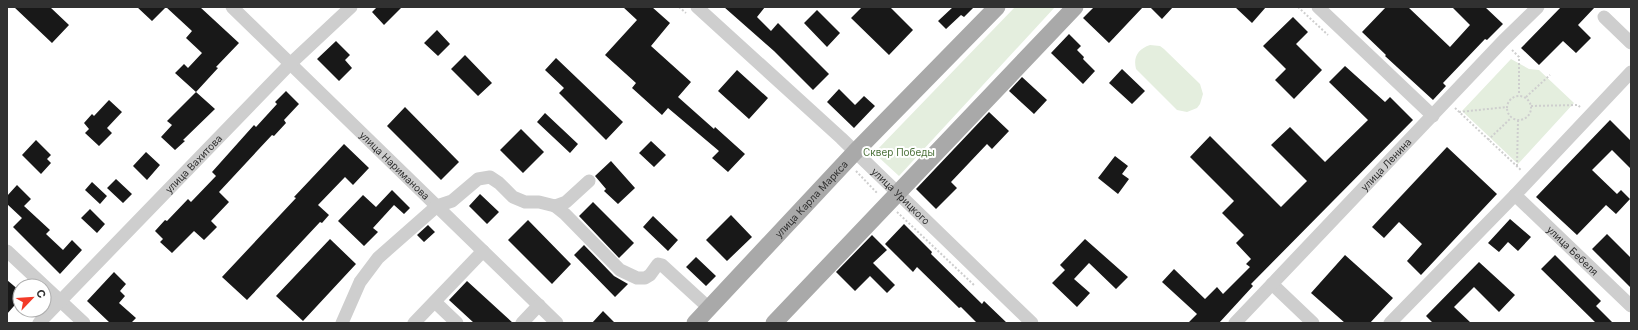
<svg xmlns="http://www.w3.org/2000/svg" width="1638" height="330" font-family="Inter,sans-serif">
	<style>
		.green { fill: #e4eede }
		.building { fill: #181818 }
		.lines { fill: none; stroke-linecap: round; stroke-linejoin: round }
		.path { stroke: #cecece; stroke-width: 2; stroke-dasharray: 2 2; stroke-linecap: butt }
		.minor { stroke: #cecece; stroke-width: 13 }
		.major { stroke: #a9a9a9; stroke-width: 17 }
		.labels { text-anchor: middle; dominant-baseline: central; stroke-width: 4; stroke-linejoin: round; paint-order: stroke }
		.park-label { font-size: 10px; fill: #4b713a; stroke: #fff }
		.street-label { font-size: 10px; fill: #313131; stroke: #fff }
	</style>
	<rect width="100%" height="100%" fill="#fff"/>
	<path class="green" d="M1015,7H1055L899,176L874,153Z
		M1150,45L1160,46L1164,49L1200,84L1203,94L1200,104L1197,108L1187,112L1177,110L1136,69C1133,57 1138,49 1150,45Z
		M1511,59L1529,69L1539,70L1574,103L1518,164L1462,111Z"/>
	<path class="building" d="M14,7H50L69,25L52,43Z
		M137,7H166L152,21Z
		M166,7H200L239,43L216,67L218,68L196,92L175,73L184,64L188,68L202,53L186,38L192,31Z
		M377,7H402L384,25L372,12Z
		M623,7H652L670,23L651,46L691,82L678,97L714,129L715,127L745,154L728,172L712,158L719,151L668,108L662,115L632,88L636,83L605,55L637,20Z
		M724,7H765L757,17L771,31L778,23L829,74L813,90L774,51Z
		M862,7H890L913,30L889,55L851,18Z
		M953,7H974L964,17L961,15L946,29L938,21Z
		M1094,7H1143L1109,43L1083,18Z
		M1150,7H1173L1162,19Z
		M1235,7H1266L1252,23Z
		M1386,7H1408L1450,47L1470,25L1452,7H1485L1503,24L1487,40L1485,39L1443,83L1446,86L1433,100L1385,56L1386,55L1362,32Z
		M1561,7H1595L1578,25L1591,38L1576,53L1563,41L1539,65L1521,48Z
		M817,10L840,33L827,47L804,23Z
		M1293,17L1308,32L1296,44L1322,70L1294,99L1275,80L1286,69L1263,46Z
		M437,30L450,44L438,56L424,43Z
		M1069,34L1081,46L1077,50L1084,57L1083,59L1095,71L1083,84L1051,53Z
		M336,41L350,55L345,60L352,68L339,81L317,59Z
		M465,55L492,83L478,96L451,69Z
		M556,58L623,122L606,140L559,93L564,88L545,70Z
		M1345,66L1385,102L1390,97L1413,120L1251,284L1253,286L1219,323H1188L1197,314L1162,282L1174,269L1205,299L1217,287L1223,294L1250,267L1246,264L1251,259L1236,243L1244,235L1222,213L1234,201L1190,157L1210,136L1281,207L1307,181L1271,145L1290,127L1325,162L1368,120L1329,82Z
		M1122,69L1145,91L1132,104L1109,83Z
		M737,70L768,98L749,119L718,91Z
		M1022,77L1047,100L1034,114L1009,91Z
		M839,89L855,105L864,96L875,106L854,128L827,102Z
		M286,91L299,104L284,120L286,123L274,136L272,135L219,192L229,202L211,221L217,227L204,240L194,231L172,253L160,242L163,239L155,231L165,220L167,221L188,199L191,202L216,176L212,172L254,125L256,127L277,104L275,102Z
		M196,92L215,109L183,140L185,141L175,150L161,137L172,125L167,121Z
		M109,100L122,112L107,128L112,133L99,146L85,133L89,129L84,123L92,114L94,116Z
		M405,107L459,162L441,180L387,126Z
		M989,112L1009,131L992,149L987,144L951,182L957,188L936,209L916,189Z
		M545,113L578,144L570,153L537,122Z
		M1610,120L1631,141V169L1612,150L1592,170L1617,194L1621,190L1630,199L1616,214L1606,205L1577,235L1536,197Z
		M521,129L544,152L523,173L500,150Z
		M36,140L51,155L47,159L51,163L41,174L22,155Z
		M651,141L666,155L654,167L639,153Z
		M344,144L369,168L353,185L345,177L318,205L329,215L322,223L320,222L247,300L222,277L296,198L294,197Z
		M1447,147L1497,194L1421,275L1407,261L1422,244L1399,222L1384,238L1372,227Z
		M146,152L160,165L147,180L133,166Z
		M1115,156L1128,166L1122,174L1129,179L1118,194L1098,178Z
		M611,161L635,188L618,204L604,191L606,189L595,176Z
		M116,179L132,194L123,203L107,188Z
		M92,182L107,196L100,204L85,190Z
		M17,185L31,199L24,206L50,230L46,234L63,250L72,240L82,250L60,274L13,227L22,218L7,204V196Z
		M392,190L410,208L404,214L394,205L373,228L378,232L364,246L338,221L363,195L376,207Z
		M480,194L499,212L487,224L469,206Z
		M593,202L634,243L619,258L579,216Z
		M90,209L105,224L97,233L81,218Z
		M731,215L752,237L727,261L706,240Z
		M653,216L678,240L668,251L643,227Z
		M1510,219L1531,237L1518,251L1508,242L1499,252L1488,243Z
		M528,220L571,264L552,284L508,240Z
		M904,224L932,252L931,254L982,304L984,301L1007,323H977L961,307L959,308L917,267L913,272L885,244Z
		M428,225L435,232L424,242L417,235Z
		M1607,234L1631,258V288L1592,249Z
		M872,235L887,250L873,263L895,285L887,293L870,276L855,291L836,272Z
		M330,239L356,264L303,321L276,296Z
		M1085,239L1128,277L1116,289L1089,263L1074,279L1090,293L1077,307L1052,283L1065,270L1060,265Z
		M584,245L614,276L628,284L615,297L574,255Z
		M1345,255L1393,298L1370,323H1345L1311,293Z
		M1555,255L1601,301L1596,306L1613,323H1596L1541,269Z
		M696,257L716,276L706,286L686,267Z
		M1479,262L1515,295L1499,312L1474,287L1454,307L1471,323H1433L1426,316Z
		M114,272L126,284L120,291L125,296L119,303L136,318L131,323H110L87,301Z
		M7,280L20,291V299L7,314Z
		M467,281L513,323H474L449,300Z
		M603,311L615,323H592Z"/>
	<g class="lines">
		<path class="path" d="M679,7L686,13
			M1298,7L1328,35
			M1512,50L1519,57V95
			M1507 108a12 12 0 1 1 24 0a12 12 0 1 1-24 0Z
			M1526,97L1550,75
			M1531,106L1578,105L1580,107
			M1455,108L1522,171
			M1459,112L1507,107
			M1488,140L1511,118
			M1517,166L1518,120
			M856,171L878,194
			M897,212L975,286"/>
		<g class="minor">
			<path id="s1" d="M232,7L557,323"/>
			<path id="s2" d="M697,7L841,138L1032,323"/>
			<path d="M1318,7L1433,116"/>
			<path d="M1604,17L1631,43"/>
			<path id="s3" d="M1515,195L1631,306"/>
			<path d="M555,206L565,214L620,270L637,278H645L650,275L658,264L662,265L709,308"/>
			<path d="M7,251L84,323"/>
			<path d="M1272,284L1313,323"/>
			<path d="M435,302L457,323"/>
			<path id="s4" d="M39,323L290,64L351,7"/>
			<path d="M342,323L360,282L378,258L437,206L452,201L478,179L490,177L499,183L513,197L525,202H539L555,206L566,202L589,181"/>
			<path d="M414,323L483,251"/>
			<path d="M522,323L539,305"/>
			<path id="s5" d="M1235,323L1503,41L1538,7"/>
			<path d="M1390,323L1515,195L1631,72"/>
		</g>
		<g class="major">
			<path id="s6" d="M695,323L855,152L997,7"/>
			<path d="M774,323L1075,7"/>
		</g>
	</g>
	<g class="labels">
		<g class="park-label">
			<text x="899" y="152">Сквер Победы</text>
		</g>
		<g class="street-label">
			<text stroke="none"><textPath href="#s4" startOffset="222">улица Вахитова</textPath></text>
			<text stroke="none"><textPath href="#s1" startOffset="227">улица Нариманова</textPath></text>
			<text stroke="none"><textPath href="#s5" startOffset="219">улица Ленина</textPath></text>
			<text stroke="none"><textPath href="#s2" startOffset="278">улица Урицкого</textPath></text>
			<text stroke="none"><textPath href="#s6" startOffset="170">улица Карла Маркса</textPath></text>
			<text stroke="none"><textPath href="#s3" startOffset="80">улица Бебеля</textPath></text>
		</g>
	</g>
	<rect width="1638" height="330" fill="none" stroke="#313131" stroke-width="16"/>
	<g transform="translate(32 298) rotate(65)"><circle r="19" fill="#ffffff" stroke="#adadad"/>
	<path d="M0-3L7 15L0 10L-7 15Z" fill="#f33a28"/>
	<text y="-6" font-size="11" font-weight="bold" text-anchor="middle" fill="#313131">С</text>
	</g>
</svg>
